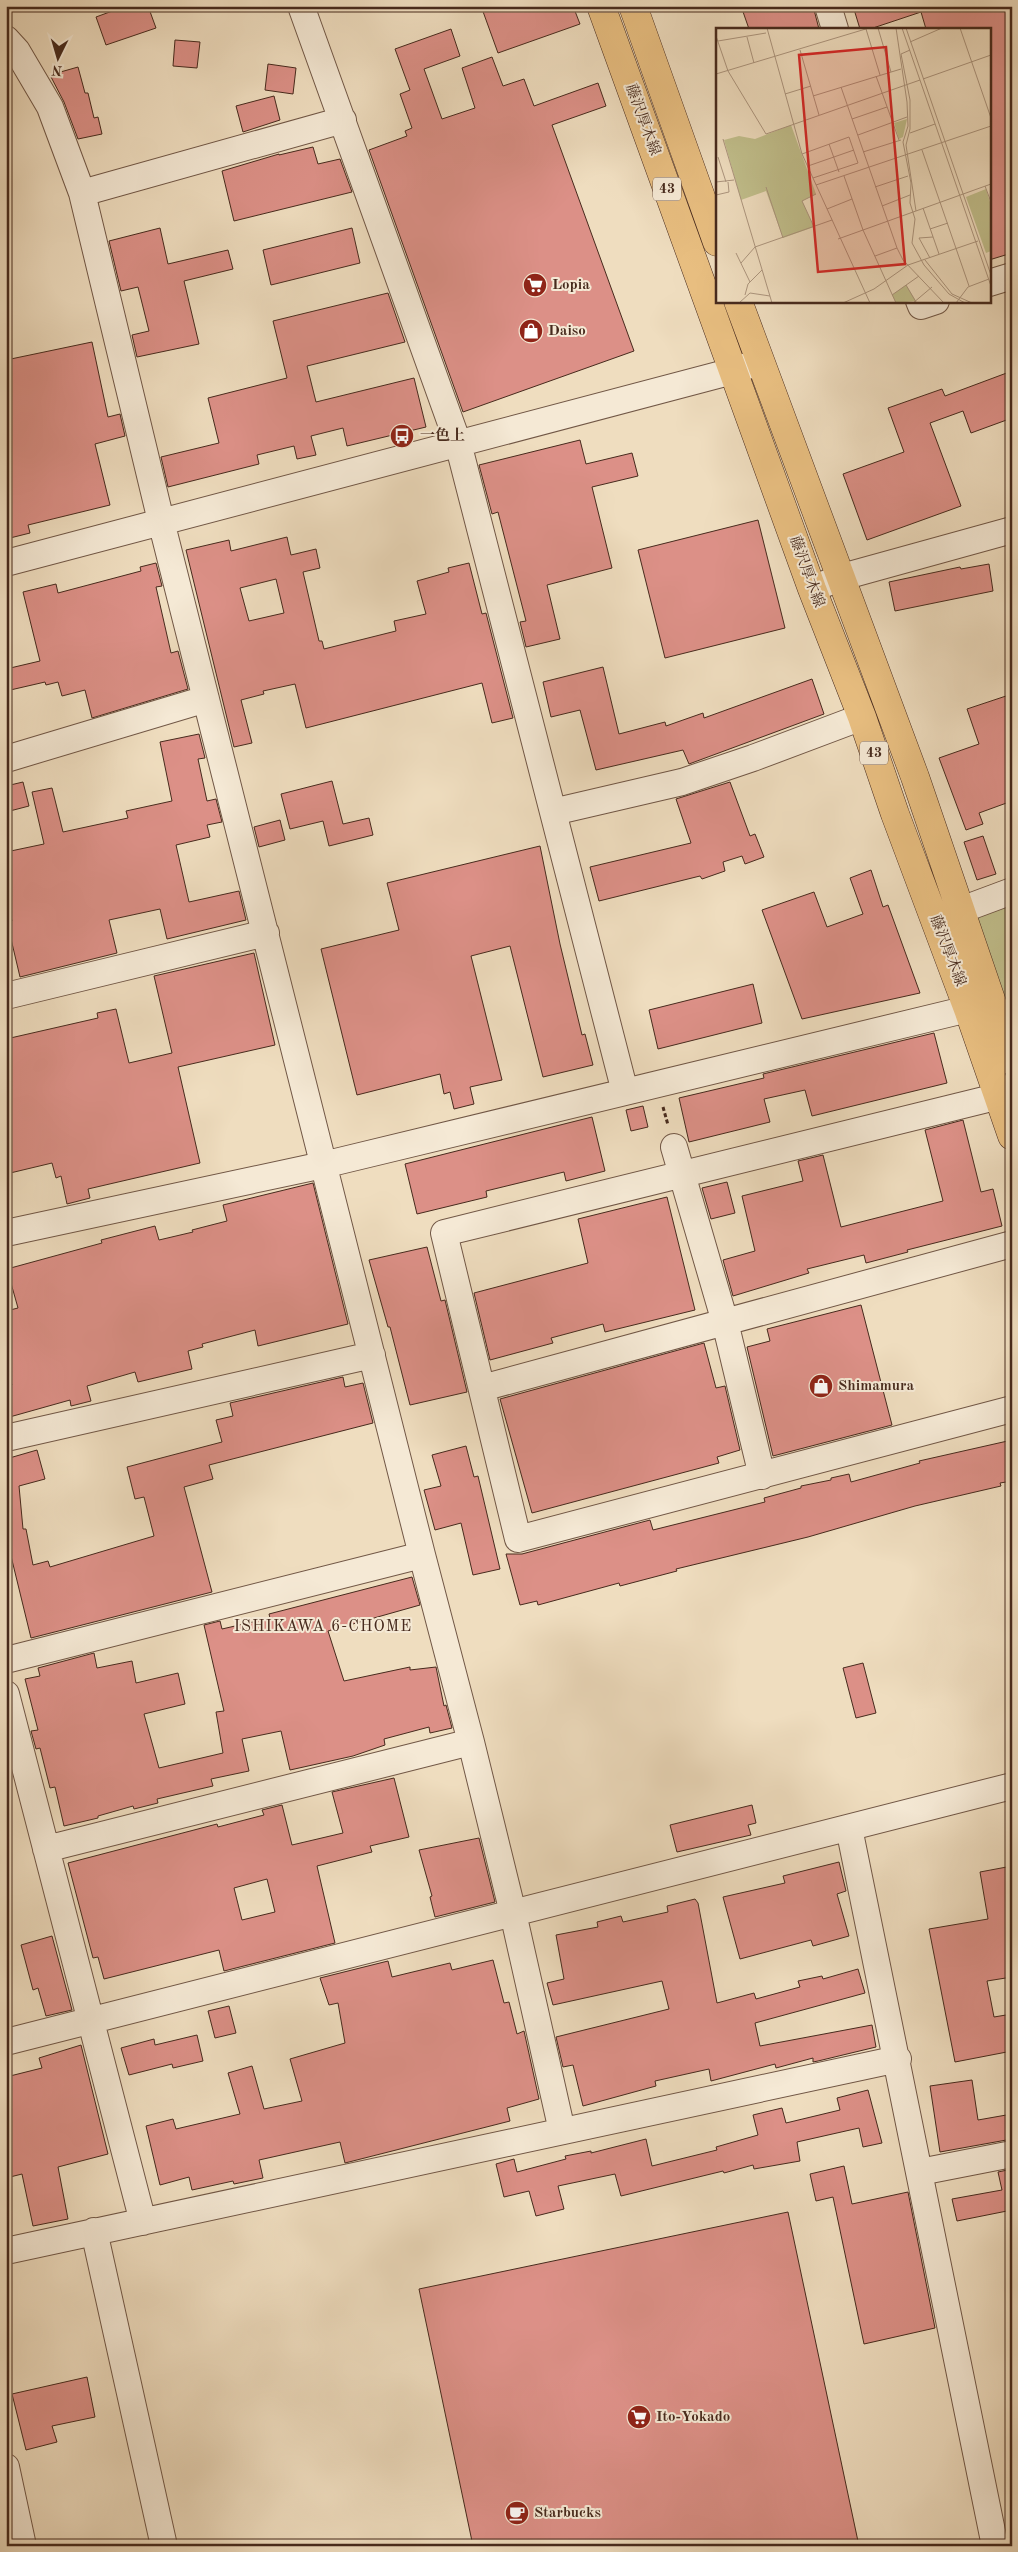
<svg xmlns="http://www.w3.org/2000/svg" width="1018" height="2552" font-family="'Old Standard TT','Noto Serif JP',serif">
	<style>
		.green { fill: #c1bf8c; stroke: #847454 }
		.building { fill: #dc9087; stroke: #472a1d; fill-rule: evenodd }
		.lines { fill: none; stroke-linecap: round; stroke-linejoin: round }
		.minor-casing { stroke: #715746; stroke-width: 28 }
		.major-casing { stroke: #472a1d; stroke-width: 29 }
		.path { stroke: #472a1d; stroke-width: 3; stroke-dasharray: 4 2.5; stroke-linecap: butt }
		.minor { stroke: #f5e9d5; stroke-width: 26 }
		.major { stroke: #e8be80; stroke-width: 28 }
		.labels { text-anchor: middle; dominant-baseline: central; stroke-width: 4; stroke-linejoin: round; paint-order: stroke }
		.shield { fill: #f5e9d5; stroke: #7b6354; stroke-width: 1 }
		.shield-label { font-size: 14px; font-weight: bold; fill: #472a1d }
		.street-label { font-size: 15px; fill: #472a1d; stroke: #f5e9d5 }
		.poi-label { font-size: 15px; font-weight: bold; fill: #472a1d; stroke: #f5e9d5; text-anchor: start }
		.neighbourhood-label { font-size: 16px; letter-spacing: 1px; fill: #472a1d; stroke: #f5e9d5 }
		.inset-road { fill: none; stroke: #ac957e; stroke-width: 1 }
		.view { fill: #d62828; fill-opacity: 0.15; stroke: #d62828; stroke-width: 2.5 }
		.inset-edge { fill: none; stroke: #472a1d; stroke-width: 2.5 }
	</style>
	<rect width="100%" height="100%" fill="#efddbf"/>
	<filter id="stains"><feTurbulence type="fractalNoise" baseFrequency=".004" numOctaves="4"/><feColorMatrix values="0 0 0 0 .2 0 0 0 0 .09 0 0 0 0 .02 0 0 0 .5 -.17"/></filter>
	<radialGradient id="worn" r=".72"><stop offset=".6" stop-color="#630" stop-opacity="0"/><stop offset="1" stop-color="#630" stop-opacity=".3"/></radialGradient>
	<path class="green" d="M1012,891V1061L961,910Z"/>
	<path class="building" d="M126,6H148L156,28L106,45L96,17Z
		M481,6H573L580,24L498,53Z
		M741,6H813L819,29H749Z
		M853,6H1012V253L989,260V29H926L921,12L870,29H860Z
		M451,29L460,56L424,69L442,119L475,108L462,68L492,57L503,86L524,79L534,106L598,83L606,106L552,125L634,351L463,412L369,150L407,136L405,131L412,128L400,94L410,90L395,49Z
		M175,40L200,42L197,68L173,66Z
		M268,64L296,68L293,94L265,90Z
		M78,67L85,93H88L94,118L98,117L102,134L78,139L64,102L50,75Z
		M274,96L280,120L243,132L236,106Z
		M313,147L318,164L340,159L352,192L234,221L222,171L279,154V155Z
		M160,228L168,264L228,250L233,269L184,281L199,344L137,357L132,335L149,331L138,287L121,291L109,241Z
		M352,228L360,263L271,285L263,250Z
		M388,293L405,342L307,366L316,402L414,378L426,427L347,446L343,428L311,436L316,455L297,459L294,446L257,455L259,464L168,487L161,457L219,443L208,398L287,378L273,321Z
		M92,342L108,417L120,414L125,436L95,444L110,505L28,525L30,533L6,539V360Z
		M1012,371V418L971,433L963,411L930,423L961,506L867,540L843,474L904,452L888,408L942,389L945,396Z
		M580,440L586,464L632,453L638,476L592,487L612,568L547,585L560,639L526,647L520,622L526,621L498,512L492,514L479,465Z
		M758,520L785,628L665,658L638,550Z
		M287,537L291,555L316,549L320,568L303,572L319,641H322L324,649L396,631L394,621L426,614L417,581L449,572L448,568L469,563L482,614L486,613L513,718L492,723L482,683L306,728L295,684L263,691L264,694L241,700L252,743L234,747L186,550L229,540L231,551ZM276,579L284,613L249,621L240,588Z
		M156,563L162,586L156,587L171,653L178,651L188,689L92,718L85,690L62,696L58,682L46,685L45,682L6,691V669L40,661L23,592L56,584L58,593L141,571L140,567Z
		M989,564L993,591L895,611L889,582L960,567L961,569Z
		M603,667L619,734L665,722L666,726L703,713L704,718L812,679L824,714L689,764L683,750L596,770L580,710L551,717L543,682Z
		M1012,694V801L979,813L983,824L966,830L939,758L979,744L967,709Z
		M199,734L205,758L198,759L207,801L216,799L222,822L207,825L210,837L176,845L189,902L239,891L246,920L167,939L160,909L109,920L117,953L20,977L7,922L12,921L6,896V852L44,844L32,792L52,788L63,832L128,818L126,811L172,801L160,742Z
		M332,781L343,824L369,818L373,835L329,846L323,821L290,829L281,794Z
		M23,782L29,806L6,812V786Z
		M730,782L750,836L755,834L764,857L745,864L742,856L723,862L725,871L702,879L700,876L599,901L590,867L691,843L676,799Z
		M280,820L285,840L259,847L254,827Z
		M983,836L996,874L977,880L964,842Z
		M540,846L560,944L582,1035L585,1034L593,1065L543,1077L510,946L471,956L502,1080L470,1087L474,1104L454,1109L450,1092L444,1094L440,1074L357,1095L321,949L399,930L387,883Z
		M871,870L883,907L888,905L920,993L802,1019L762,910L814,892L827,927L863,914L850,878Z
		M254,953L275,1045L178,1067L200,1163L88,1189L90,1198L67,1204L61,1176L56,1178L52,1163L6,1174V1119L11,1118L6,1097V1039L98,1018L97,1013L116,1009L129,1063L172,1053L154,976Z
		M753,984L762,1023L658,1049L649,1010Z
		M934,1033L947,1083L812,1116L805,1090L764,1099L770,1122L689,1142L679,1098L764,1078L763,1074Z
		M643,1106L648,1127L631,1131L626,1110Z
		M592,1117L605,1171L566,1181L564,1172L486,1191L487,1197L417,1214L405,1164Z
		M963,1120L981,1192L993,1189L1002,1226L907,1250L908,1252L866,1263L864,1255L807,1269L809,1273L733,1296L723,1260L755,1251L742,1196L803,1181L798,1161L823,1155L841,1227L943,1201L925,1130Z
		M727,1182L735,1213L711,1219L702,1188Z
		M313,1183L348,1324L258,1346L255,1330L202,1344L203,1347L188,1351L192,1369L138,1382L135,1372L87,1386L91,1401L71,1406L70,1400L6,1418V1387L12,1385L6,1367V1311L18,1308L7,1269L102,1243L101,1240L155,1226L159,1240L193,1232L192,1230L227,1221L223,1205Z
		M667,1197L695,1310L605,1332L603,1324L551,1338L553,1343L490,1360L474,1293L588,1263L578,1219Z
		M427,1247L441,1301L445,1300L467,1392L410,1405L390,1327H388L369,1260Z
		M861,1305L892,1425L773,1456L747,1347L770,1341L767,1329Z
		M704,1343L716,1388L725,1386L740,1450L717,1457L719,1463L532,1513L500,1399Z
		M343,1377L345,1387L363,1383L373,1423L209,1465L213,1479L184,1487L212,1592L31,1638L11,1556L6,1557V1459L37,1450L45,1479L19,1486L23,1529H26L33,1565L48,1561L50,1567L154,1536L144,1497L135,1499L127,1467L222,1442L216,1420L233,1416L230,1403Z
		M1012,1440V1481L1000,1483L1001,1486L915,1506L808,1537L676,1569L677,1571L620,1586L619,1583L538,1605L537,1601L520,1605L506,1554H522L650,1520L653,1530L765,1502L764,1498L801,1488V1486L831,1480V1478L849,1474L851,1482L920,1463L919,1461Z
		M466,1446L474,1477L478,1476L500,1569L473,1575L461,1523L435,1530L424,1490L441,1486L432,1455Z
		M412,1577L420,1605L328,1631L344,1681L410,1667V1670L436,1667L444,1706L446,1705L452,1728L430,1733L429,1727L384,1739L385,1745L353,1756L290,1770L281,1731L242,1739L249,1771L211,1779L213,1786L157,1799L158,1803L134,1809L133,1806L98,1816V1818L64,1826L55,1787L50,1788L40,1748L36,1749L31,1731L38,1730L25,1679L40,1676L38,1668L94,1653L97,1668L132,1661L136,1683L178,1673L185,1704L144,1714L159,1768L223,1753L216,1712L224,1711L204,1625L220,1621L222,1629L270,1618L269,1614Z
		M863,1663L876,1713L856,1718L843,1668Z
		M394,1778L409,1837L370,1846L372,1852L317,1866L335,1943L224,1971L219,1950L104,1979L98,1957L93,1958L68,1863L217,1824L218,1827L264,1815L262,1810L282,1805L292,1845L343,1833L332,1792ZM267,1879L275,1912L242,1920L234,1888Z
		M752,1805L756,1823L748,1825L751,1835L677,1852L670,1825Z
		M479,1838L495,1902L435,1917L430,1897L432,1896L419,1850Z
		M839,1862L846,1891L837,1894L849,1936L813,1946L811,1940L740,1959L723,1897L785,1883L783,1876Z
		M1012,1866V1977L987,1981L994,2017L1012,2014V2051L955,2062L929,1929L988,1919L980,1872Z
		M695,1899L698,1903L717,2003L754,1993L756,1999L800,1987L798,1981L822,1976L823,1979L858,1969L865,1993L755,2023L760,2046L872,2025L876,2047L818,2061L813,2062V2058L776,2068L775,2064L711,2081L709,2069L655,2081L656,2086L583,2106L573,2065L563,2067L556,2037L669,2009L662,1981L553,2005L547,1983L564,1979L556,1935L598,1927L597,1922L621,1916L623,1922L668,1912L667,1906Z
		M52,1936L72,2010L46,2016L38,1988L33,1990L21,1945Z
		M493,1960L504,2003L509,2002L517,2034L524,2031L539,2099L507,2108L510,2121L345,2163L340,2142L259,2160L263,2178L234,2184L233,2181L192,2190L189,2177L160,2185L146,2126L173,2119L176,2129L240,2114L228,2073L252,2066L264,2109L302,2101L290,2059L345,2043L338,2003L329,2005L320,1978L388,1961L392,1977L450,1963L452,1970Z
		M229,2006L236,2033L215,2038L208,2011Z
		M197,2035L203,2061L173,2068L172,2064L129,2075L121,2048L154,2039L155,2045Z
		M81,2045L108,2154L58,2167L68,2219L33,2226L22,2174L6,2178V2077L42,2068L39,2058Z
		M972,2080L978,2120L1012,2114V2139L940,2152L930,2086Z
		M868,2090L882,2143L863,2147L859,2128L797,2142L800,2161L754,2169L753,2165L724,2173L723,2171L621,2196L615,2174L558,2186L564,2209L536,2216L529,2191L504,2197L496,2164L514,2159L517,2172L566,2159L565,2156L591,2151V2153L646,2139L652,2166L717,2150L716,2147L758,2135L753,2115L782,2108L786,2123L840,2110L837,2098Z
		M844,2166L852,2204L908,2192L935,2328L864,2344L833,2197L816,2201L810,2174Z
		M1012,2169V2210L957,2221L952,2199L1002,2190L998,2172Z
		M788,2212L859,2546H473L419,2289Z
		M87,2377L95,2417L52,2426L57,2442L26,2450L12,2394Z"/>
	<g class="lines">
		<g class="minor-casing">
			<path id="minor" d="M301,6L458,443L625,1092
				M828,6L835,29
				M6,39L17,51L50,107L82,193L161,521L422,1555L471,1742L513,1913L562,2131
				M82,193L343,120
				M989,283L1012,276
				M919,301L921,306L936,301
				M6,563L733,371L759,362
				M812,589L842,577L1012,530
				M6,759L206,699
				M553,812L682,782L753,758L862,717
				M961,910L1012,891
				M6,996L266,933
				M1000,1096L444,1233L518,1539L1012,1409
				M674,1147L725,1322L762,1476
				M6,1233L323,1165L968,1009
				M482,1388L1012,1244
				M6,1438L372,1355
				M6,1660L422,1555
				M6,1694L143,2222
				M849,1828L995,2546
				M46,1849L471,1742
				M6,2042L1012,1786
				M920,2172L1012,2154
				M94,2231L164,2546
				M6,2251L898,2059
				M6,2467L23,2546"/>
		</g>
		<g class="major-casing">
			<path id="major" d="M601,6L812,589L862,717L895,814L968,1009L1012,1136
				M633,6L717,242
				M738,301L915,777L1012,1061"/>
		</g>
		<path class="path" d="M663,1107L668,1125"/>
		<use href="#minor" class="minor"/>
		<use href="#major" class="major"/>
	</g>
	<defs>
		<g id="supermarket-disc" transform="scale(1.25)"><circle r="9.5" fill="#8f2418" stroke="#f5e9d5"/><path d="M-6-5.5h2.5l.6 2H6L4.5 2H-2.5L-4.4-4H-6ZM-1.5 3.2a1.3 1.3 0 1 0 .1 0ZM3 3.2a1.3 1.3 0 1 0 .1 0Z" fill="#fff"/></g>
		<g id="shop-disc" transform="scale(1.25)"><circle r="9.5" fill="#8f2418" stroke="#f5e9d5"/><path d="M-5-2.5h2.3a2.7 3.5 0 0 1 5.4 0H5L5.5 6h-11ZM-1.5-2.5h3a1.5 2.3 0 0 0-3 0Z" fill="#fff"/></g>
		<g id="bus-disc" transform="scale(1.25)"><circle r="9.5" fill="#8f2418" stroke="#f5e9d5"/><path d="M-5-6H5V4H4V6H2V4H-2V6H-4V4H-5ZM-3.5-4V0h7V-4ZM-3.5 1.2v1.5H-2V1.2ZM2 1.2v1.5H3.5V1.2Z" fill="#fff"/></g>
		<g id="cafe-disc" transform="scale(1.25)"><circle r="9.5" fill="#8f2418" stroke="#f5e9d5"/><path d="M-5.5-4.5H6V0H3Q3 3.5 0 3.5H-2.5Q-5.5 3.5-5.5 0ZM3-3.2v2h1.7v-2ZM-6 4.5H4V6H-6Z" fill="#fff"/></g>
	</defs>
	<g fill-rule="evenodd">
		<use href="#supermarket-disc" x="535" y="285"/>
		<use href="#shop-disc" x="531" y="331"/>
		<use href="#bus-disc" x="402" y="436"/>
		<use href="#shop-disc" x="821" y="1386"/>
		<use href="#supermarket-disc" x="639" y="2417"/>
		<use href="#cafe-disc" x="517" y="2513"/>
	</g>
	<g class="labels">
		<g class="shield">
			<rect x="653" y="177.5" width="28" height="23" rx="4"/>
			<rect x="860" y="741.5" width="28" height="23" rx="4"/>
		</g>
		<g class="shield-label">
			<text x="667" y="189">43</text>
			<text x="874" y="753">43</text>
		</g>
		<g class="street-label">
			<text transform="translate(642 120) rotate(70)">藤沢厚木線</text>
			<text transform="translate(806 572) rotate(70)">藤沢厚木線</text>
			<text transform="translate(947 951) rotate(69)">藤沢厚木線</text>
		</g>
		<g class="poi-label">
			<text x="552" y="285">Lopia</text>
			<text x="548" y="331">Daiso</text>
			<text x="420" y="436">一色上</text>
			<text x="838" y="1386">Shimamura</text>
			<text x="656" y="2417">Ito-Yokado</text>
			<text x="534" y="2513">Starbucks</text>
		</g>
		<g class="neighbourhood-label">
			<text x="323" y="1627">ISHIKAWA 6-CHOME</text>
		</g>
	</g>
	<g transform="translate(716 28)">
		<rect width="275" height="275" fill="#efddbf"/>
		<path d="M191,91L187,109L183,111L178,95ZM75,97L100,166L86,173L98,199L67,210L50,163L25,172L8,112L23,108L39,111ZM270,161L275,177V223L270,225L250,169ZM190,257L200,273L180,275L176,267Z" fill="#c1bf8c"/>
		<path class="inset-road" d="M51,0L86,126L154,275M162,0L175,44M180,0L191,74L192,98L187,114L195,155L194,175L199,191L196,215L208,237L233,266L249,275M186,0L275,258M190,0L275,247M244,0L275,90M150,1L164,47M0,8L12,43M31,9L38,35M2,13L50,5M194,14L226,0M84,22L103,87M194,22L185,26L194,72V101L190,117L200,183M12,43L50,106L204,52M0,46L153,0M160,48L183,112M207,51L275,27M125,59L181,220L187,232L228,275M69,66L95,58M97,68L185,41M136,91L171,79M194,105L219,96M142,107L191,89M7,111L56,275M113,116L123,144M206,122L253,258M147,124L185,112M86,126L133,109L142,135L97,150M2,129L10,154M92,138L138,122M128,148L147,202L180,275M0,154L18,152M100,157L275,98M269,158L275,174M50,159L67,210M159,159L192,148M0,167L13,164L12,154M166,178L194,167M207,180L223,226M111,181L136,171M98,199L86,173L100,166M214,201L232,195M122,211L275,156M20,225L34,254M159,228L181,220M214,230L203,210L217,209M209,232L236,266L256,275M25,235L39,219L116,192M190,257L200,274M29,267L32,256L46,242M176,267L203,248M23,275L34,265L54,268M127,275L158,261L192,237L262,213M197,275L216,259M240,275L252,259L273,251"/>
		<path class="view" d="M170,19L189,236L102,244L83,27Z"/>
		<rect width="275" height="275" class="inset-edge"/>
	</g>
	<rect width="1018" height="2552" fill="none" stroke="#efddbf" stroke-width="25"/>
	<rect x="8" y="8" width="1003" height="2537" fill="none" stroke="#472a1d" stroke-width="2.5"/>
	<rect x="12" y="12" width="993" height="2527" fill="none" stroke="#472a1d"/>
	<g transform="translate(58 58) rotate(185)" stroke="#f5e9d5" stroke-width="4" paint-order="stroke">
	<path d="M0-4L9 19L0 12L-9 19Z" fill="#472a1d"/>
	<text y="-8" font-size="14" font-weight="bold" text-anchor="middle" fill="#472a1d">N</text>
	</g>
	<rect width="100%" height="100%" filter="url(#stains)"/>
	<rect width="100%" height="100%" fill="url(#worn)"/>
</svg>
